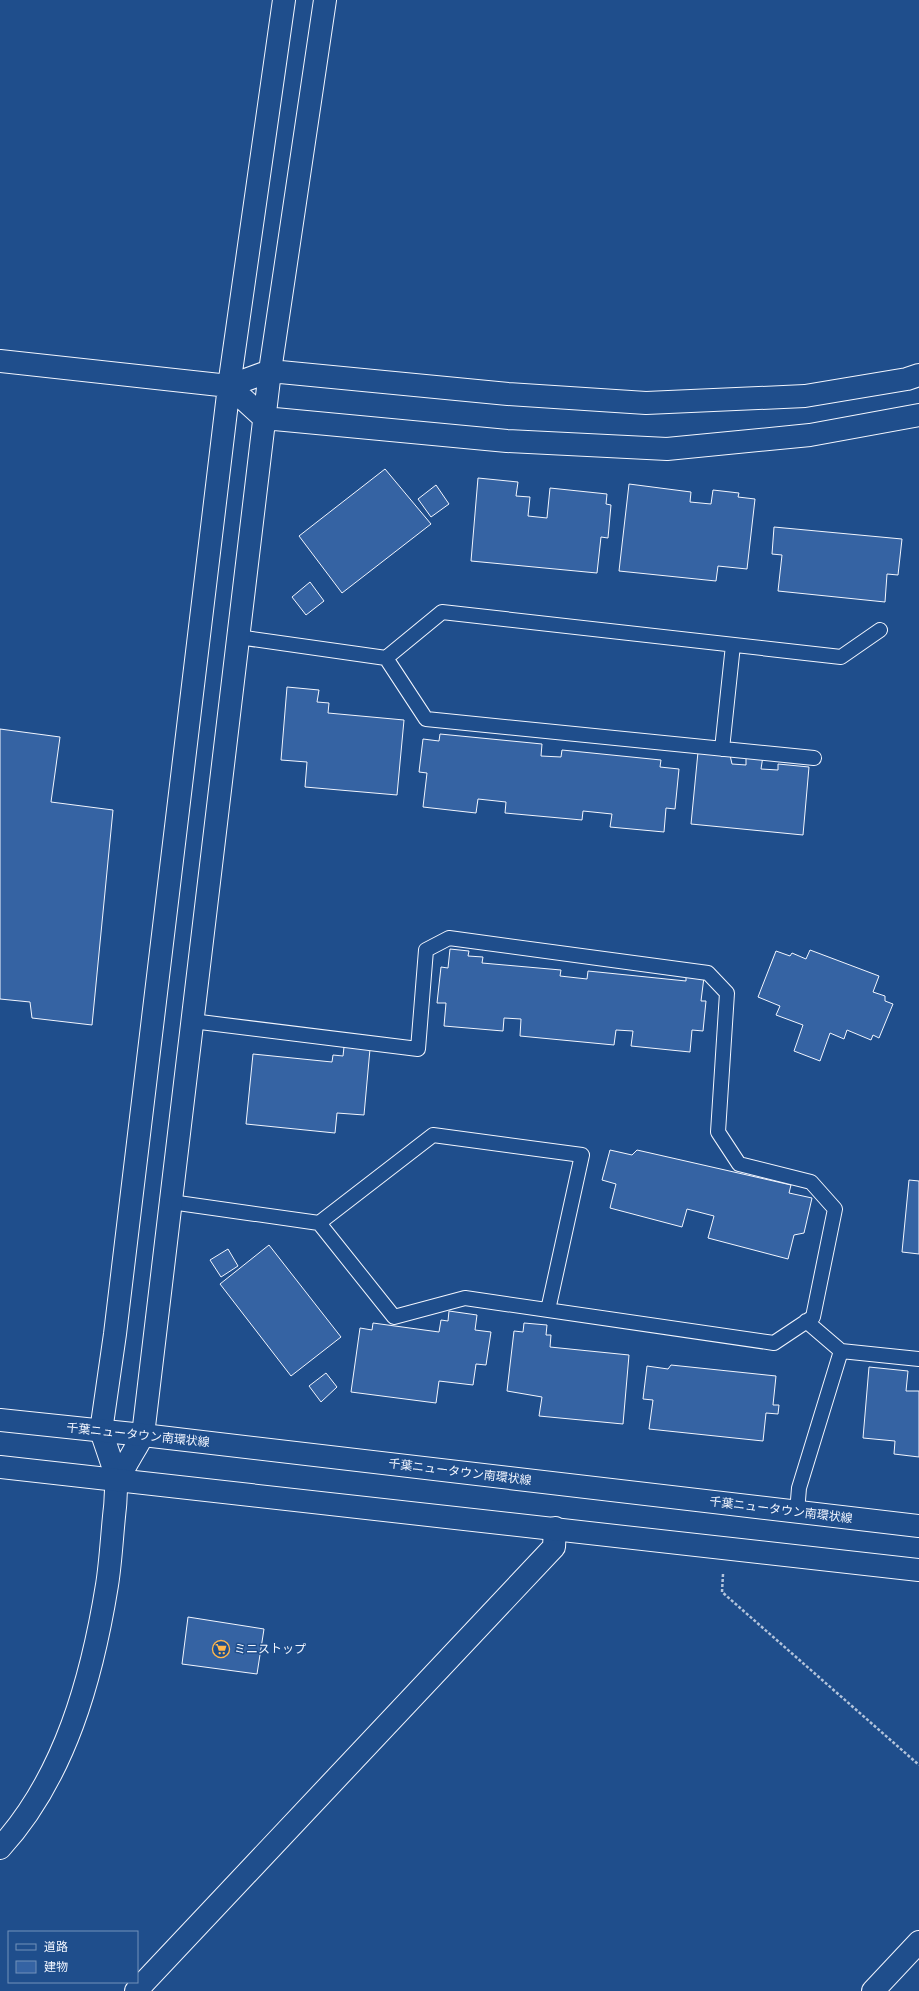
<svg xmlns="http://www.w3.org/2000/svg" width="919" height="1991" font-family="'Crimson Pro','Noto Sans JP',serif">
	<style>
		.building { fill: #3563a3; stroke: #f2f6ff }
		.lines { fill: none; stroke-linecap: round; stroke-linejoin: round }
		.service-casing { stroke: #f2f6ff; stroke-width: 16 }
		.minor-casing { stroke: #f2f6ff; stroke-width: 24 }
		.tertiary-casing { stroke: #f2f6ff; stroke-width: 24 }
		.secondary-casing { stroke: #f2f6ff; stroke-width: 24 }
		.path { stroke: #b3c4dc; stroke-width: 2.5; stroke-dasharray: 3 2; stroke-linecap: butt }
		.service { stroke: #1f4e8c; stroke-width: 14 }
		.minor { stroke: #1f4e8c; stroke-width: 22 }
		.tertiary { stroke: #1f4e8c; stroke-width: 22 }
		.secondary { stroke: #1f4e8c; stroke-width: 22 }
		.labels { text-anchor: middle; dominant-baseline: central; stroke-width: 3; stroke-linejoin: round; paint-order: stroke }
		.street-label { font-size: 12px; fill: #f2f6ff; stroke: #1f4e8c }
		.poi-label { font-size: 12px; fill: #f2f6ff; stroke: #1f4e8c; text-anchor: start }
	</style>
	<rect width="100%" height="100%" fill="#1f4e8c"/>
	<path class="building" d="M385,469L431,524L342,593L299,536Z
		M478,478L518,482L516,496L530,497L528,516L547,518L550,488L607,494L606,504L611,505L608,538L601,537L597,573L471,561Z
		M629,484L691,492L690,502L711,504L713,490L739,493L738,497L755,499L747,569L718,566L716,581L619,571Z
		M436,485L449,504L431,517L418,499Z
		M774,527L902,539L898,575L887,574L885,602L778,591L782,555L772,554Z
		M310,582L324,601L306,615L292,597Z
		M287,687L319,690L317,702L329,703L328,713L404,720L397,795L305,787L307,762L281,760Z
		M0,729L60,737L51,802L113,810L92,1025L32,1018L30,1002L0,999Z
		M440,734L542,744L541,756L561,757L562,750L661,760L660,767L679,769L675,809L666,808L664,832L610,827L612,814L583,811L582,820L505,813L506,802L478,799L476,813L423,807L427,773L419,772L423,739L439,741Z
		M698,752L730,755L732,764L746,765V755L763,756L761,769L778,770V764L809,767L803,835L691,824Z
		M450,949L469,951L468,956L483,957L482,963L561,970L560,976L587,979L588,971L686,981V975L704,977L701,1001H706L703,1031L692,1030L690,1052L631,1046L633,1031L616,1030L614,1045L520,1036L521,1019L504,1018L503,1031L444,1026L446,1003H437L441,967L448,968Z
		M810,950L879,976L873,992L885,996V1001L893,1004L879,1038L873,1035L871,1040L847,1030L844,1039L830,1033L820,1061L794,1051L803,1025L776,1015L780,1006L758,997L776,951L790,956L792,953L806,959Z
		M344,1047L370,1049L364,1115L337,1113L335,1133L246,1124L253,1054L332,1062L333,1055L343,1056Z
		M610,1150L632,1155L637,1150L791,1185L789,1193L812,1198L804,1233L794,1235L788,1259L708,1238L714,1216L687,1209L682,1227L610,1208L616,1184L602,1180Z
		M909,1180L919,1181V1254L902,1252Z
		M269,1245L341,1337L291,1376L220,1284Z
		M228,1249L238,1266L221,1277L210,1260Z
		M449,1311L477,1315L475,1330L491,1332L486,1365L476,1364L473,1385L439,1381L436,1403L351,1392L360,1328L372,1330L373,1323L439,1332L441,1320L448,1321Z
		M524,1323L547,1325L546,1335H551L550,1347L629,1355L623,1424L539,1416L542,1397L507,1391L514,1331L523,1332Z
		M671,1365L776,1376L773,1405H779L778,1414L766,1413L763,1441L649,1429L653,1400L643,1399L647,1366L668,1369Z
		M869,1367L908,1371L906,1391H919V1457L894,1454L895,1441L863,1438Z
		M326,1373L337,1387L321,1402L309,1386Z
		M188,1617L264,1629L257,1674L182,1664Z"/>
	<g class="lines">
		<g class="service-casing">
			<path id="service" d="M238,637L386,658L426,719L814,758
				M386,658L442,612L841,657L880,630
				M722,749L733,645
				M171,1202L319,1223L394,1317L465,1298L774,1343L813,1317L835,1209L811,1182L739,1164L718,1132L727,993L708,973L449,938L426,950L418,1049L192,1021
				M319,1223L433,1135L582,1155L548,1310
				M841,1351L919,1359
				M797,1512L799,1488L841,1351L806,1321"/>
		</g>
		<g class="minor-casing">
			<path id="minor" d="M136,1991L554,1547L555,1528
				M873,1991L919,1942"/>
		</g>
		<g class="tertiary-casing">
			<path id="tertiary" d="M0,361L229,386L270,371L508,394L646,403L805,396L907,379L919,375
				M229,386L264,418L507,441L667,449L810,435L919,415
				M118,1481L101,1431L115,1334L229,386L284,0
				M0,1848C65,1777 92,1678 107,1585C111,1560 112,1533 115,1507C116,1499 115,1488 118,1480C125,1465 135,1450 143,1435L270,371L325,0"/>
		</g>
		<g class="secondary-casing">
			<path id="secondary" d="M0,1420L143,1435L919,1526
				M0,1467L919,1570"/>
		</g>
		<path class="path" d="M723,1574L722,1592L919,1765"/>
		<use href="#service" class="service"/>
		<use href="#minor" class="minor"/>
		<use href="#tertiary" class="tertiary"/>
		<use href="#secondary" class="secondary"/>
	</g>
	<defs>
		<g id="supermarket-ring" transform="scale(0.9)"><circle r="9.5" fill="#1f4e8c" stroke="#ffb74d" stroke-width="1.5"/><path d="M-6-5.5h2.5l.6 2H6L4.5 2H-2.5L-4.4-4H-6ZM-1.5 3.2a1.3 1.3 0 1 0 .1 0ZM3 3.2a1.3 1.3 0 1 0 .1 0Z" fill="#ffb74d"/></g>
	</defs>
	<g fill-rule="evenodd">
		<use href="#supermarket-ring" x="221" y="1649"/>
	</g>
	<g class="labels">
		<g class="street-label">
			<text transform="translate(138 1435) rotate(6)">千葉ニュータウン南環状線</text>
			<text transform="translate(460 1472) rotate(7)">千葉ニュータウン南環状線</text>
			<text transform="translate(781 1510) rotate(7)">千葉ニュータウン南環状線</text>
		</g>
		<g class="poi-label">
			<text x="234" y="1649">ミニストップ</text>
		</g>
	</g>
	<rect x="8" y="1931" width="130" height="52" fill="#1f4e8c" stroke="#7391ba"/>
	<rect x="16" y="1944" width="20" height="6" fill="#1f4e8c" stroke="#7391ba"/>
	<text x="44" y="1951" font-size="12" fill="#f2f6ff">道路</text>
	<rect x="16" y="1961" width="20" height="12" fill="#3563a3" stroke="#7391ba"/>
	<text x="44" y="1971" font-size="12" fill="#f2f6ff">建物</text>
</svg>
